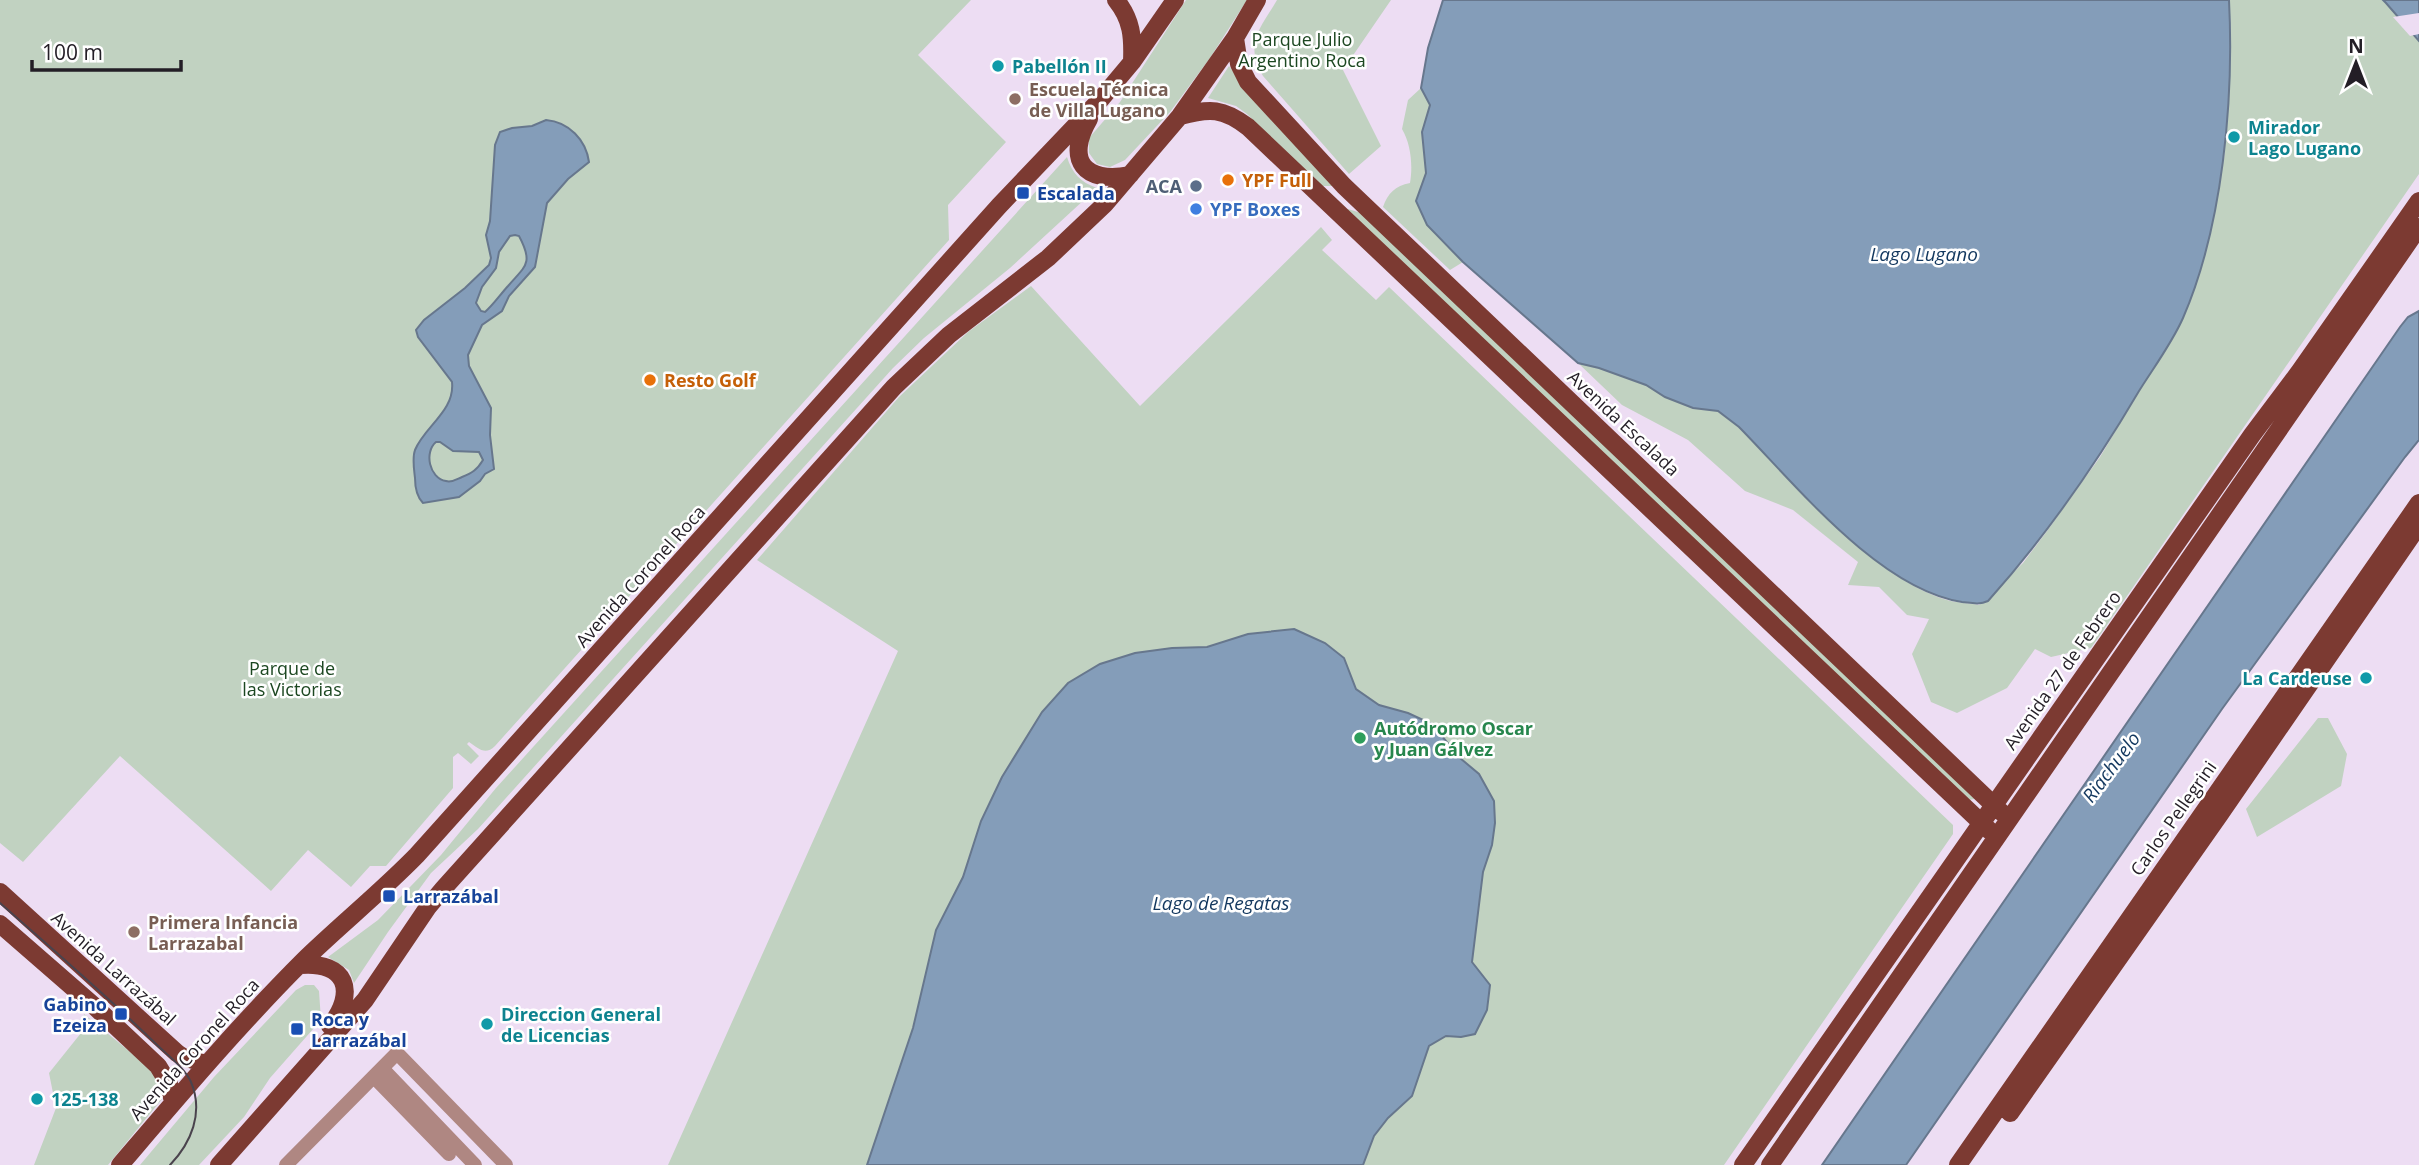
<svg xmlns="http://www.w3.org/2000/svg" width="2419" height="1165" font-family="'Open Sans',sans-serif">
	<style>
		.green { fill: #c1d2c1 }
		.water { fill: #849db9; stroke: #67778d; stroke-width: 2; fill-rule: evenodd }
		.pier { fill: #edddf3 }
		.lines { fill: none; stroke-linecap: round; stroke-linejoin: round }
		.minor { stroke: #af8782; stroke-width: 14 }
		.major { stroke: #7c3a32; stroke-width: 18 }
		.tram { stroke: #4a434d; stroke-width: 2 }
		.culture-dot { fill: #0f9aa8; stroke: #fff; stroke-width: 2.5 }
		.education-dot { fill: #8d6e63; stroke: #fff; stroke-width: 2.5 }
		.food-dot { fill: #e8710a; stroke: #fff; stroke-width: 2.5 }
		.service-dot { fill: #5c6f8a; stroke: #fff; stroke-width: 2.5 }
		.transit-dot { fill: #1a4fb4; stroke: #fff; stroke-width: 2.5 }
		.shop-dot { fill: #3f7fe0; stroke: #fff; stroke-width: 2.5 }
		.leisure-dot { fill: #2e9e5b; stroke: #fff; stroke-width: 2.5 }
		.labels { text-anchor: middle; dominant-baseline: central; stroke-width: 5; stroke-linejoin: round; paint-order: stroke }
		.park-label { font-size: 18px; fill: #1c4721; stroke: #fff }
		.culture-label { font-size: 18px; font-weight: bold; fill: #0d838f; stroke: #fff; text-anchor: start }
		.education-label { font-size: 18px; font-weight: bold; fill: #785e54; stroke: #fff; text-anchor: start }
		.food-label { font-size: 18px; font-weight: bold; fill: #c56008; stroke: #fff; text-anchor: start }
		.service-label { font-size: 18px; font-weight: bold; fill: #4e5e75; stroke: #fff; text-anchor: end }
		.transit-label { font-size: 18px; font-weight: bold; fill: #164399; stroke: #fff; text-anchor: start }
		.shop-label { font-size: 18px; font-weight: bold; fill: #366cbe; stroke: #fff; text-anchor: start }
		.street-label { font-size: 18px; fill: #231e26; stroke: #fff }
		.leisure-label { font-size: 18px; font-weight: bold; fill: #27864d; stroke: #fff; text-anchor: start }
		.water-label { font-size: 19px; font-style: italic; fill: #12375e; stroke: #fff }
	</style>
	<rect width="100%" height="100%" fill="#edddf3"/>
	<path class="green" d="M0,0H971L918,55L1006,142L948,205L949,240L495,746C485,756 478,748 469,742L467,744L479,756L471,764L458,753L453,757V788L386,866H370L351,887L308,850L271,891L120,756L23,862L0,843Z
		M1186,0H1247L1210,58L1170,112L1125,160L1110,167L1097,164L1089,153V138L1120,102Z
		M1277,0H1391L1343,70L1381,146L1349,174L1263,76C1244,43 1260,29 1277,0Z
		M2229,0H2419V174L2091,648L2051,657L2035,649L2007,688L1957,713L1931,702L1912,654L1929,619L1907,615L1879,587L1848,585L1858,562L1793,510L1745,491L1688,440L1622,405L1578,363L1599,368L1646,385L1665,397L1693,408L1718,411L1739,427C1793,483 1871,577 1947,600C1957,603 1969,603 1979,605L2023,563L2047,531L2100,457L2182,319L2201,266L2224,159L2229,94L2231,33Z
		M1229,66L1247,90L1333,183L1332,186H1321L1247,114L1236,106L1208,98Z
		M1421,88L1430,105L1422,132L1426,173L1416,201L1427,225L1463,262L1450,270L1383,207C1388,193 1395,186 1410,183C1413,166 1411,144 1402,129L1408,100Z
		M1067,157C1072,173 1080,182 1097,188L1010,268L924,338L893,368L478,829L431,873L388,932L354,983L349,970L328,957L378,920L441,855L496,788Z
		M1348,209L1361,213L1974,796V799L1969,800L1346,211Z
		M1321,227L1332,240L1322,250L1376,300L1389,287L1953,825V834L1724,1165H668L898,651L757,560L899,397L968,332L1031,286L1140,406Z
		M2318,718H2328L2347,754L2341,786L2257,837L2246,809Z
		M305,985H314L319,991L321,1020L270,1078L244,1117L199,1165H140L214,1077L296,990Z
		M84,1014L163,1079L162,1099L108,1165H34L56,1108L49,1073L81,1033Z"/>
	<path class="water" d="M1443,0H2229C2234,99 2223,226 2183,318C2172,343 2154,367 2139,391C2095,466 2046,536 1988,601C1979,605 1972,603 1962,602C1879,589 1796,485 1739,427L1718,411L1693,408L1665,397L1646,385L1599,368L1578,363L1463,262L1427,225L1416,201L1426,173L1422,132L1430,105L1421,88L1428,48Z
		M2383,0H2419V41L2386,3Z
		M546,120C569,122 586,140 589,162L568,179L547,203L535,267L509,296L502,311L482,325L468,355L469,366L491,408L490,435L494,469L485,474L480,481L459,497L423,503C417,497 415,487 415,478C414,469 412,458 415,450C425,426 455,411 452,382L418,337L416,330L424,320L465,288L489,265L491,258L486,235L490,221L495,145L500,132L512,128L532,126ZM515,235L519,236C534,264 525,266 508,286C499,296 494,304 485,312L481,311L476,303L482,287L496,268L499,252L510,236ZM436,442H440L453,451L479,452L483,460C477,470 472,473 462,477C457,479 452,483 446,481C429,478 424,452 436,442Z
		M2419,311V440L2405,457L2222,709L1906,1165H1822L2400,327L2408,317Z
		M1294,629L1325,643L1344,658L1356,689L1379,705L1408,713L1432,724L1460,758L1479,774L1494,801L1495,823L1492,845L1483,872L1472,962L1490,985L1487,1010L1475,1034L1461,1037L1446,1036L1429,1046L1412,1096L1388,1118L1374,1136L1363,1165H867L913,1028L936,930L963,877L981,821L1002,777L1042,712L1068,683L1100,664L1135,653L1172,648L1207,647L1248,634Z"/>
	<path class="pier" d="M2419,13V34L2410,36L2393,17Z"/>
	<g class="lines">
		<path class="minor" d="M382,1068L475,1165
			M374,1077L449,1154
			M286,1165L397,1053L506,1165"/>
		<path class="major" d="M1116,0C1132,20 1133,37 1132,62
			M1235,38L1239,64L1248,82L1344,186L2001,812
			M1180,116C1210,108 1223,108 1248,127L1990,831
			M1089,119C1065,160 1084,184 1130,175
			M0,892L177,1053L183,1057L206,1064
			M0,924L93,1005L158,1066L169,1084L173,1102
			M300,965C347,961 357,992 330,1026
			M2010,1113L2220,814L2419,525
			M120,1165C179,1096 238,1026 303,961C340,925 381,892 417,855L999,206L1101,99L1132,62L1175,0
			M219,1165L365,1000L428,907L443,889L894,387L949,335L1048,258L1105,204L1180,116L1235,38L1257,0
			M1743,1165L2252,435L2300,371L2419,201
			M1770,1165L2419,227
			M1958,1165L2419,503"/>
		<path class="tram" d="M0,903C52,949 105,994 155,1043C167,1055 184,1067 191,1082C204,1113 191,1143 170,1165"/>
	</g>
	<g class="culture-dot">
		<circle cx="998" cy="66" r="7"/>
		<circle cx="2234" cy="137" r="7"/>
		<circle cx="2366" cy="678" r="7"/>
		<circle cx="487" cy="1024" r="7"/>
		<circle cx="37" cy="1099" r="7"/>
	</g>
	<g class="education-dot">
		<circle cx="1015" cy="99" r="7"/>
		<circle cx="134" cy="932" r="7"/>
	</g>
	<g class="food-dot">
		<circle cx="1228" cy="180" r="7"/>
		<circle cx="650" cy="380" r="7"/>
	</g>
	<circle class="service-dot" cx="1196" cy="186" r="7"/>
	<g class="transit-dot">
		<rect x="1016" y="186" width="14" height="14" rx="3.5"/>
		<rect x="382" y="889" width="14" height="14" rx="3.5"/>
		<rect x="114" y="1007" width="14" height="14" rx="3.5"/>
		<rect x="290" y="1022" width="14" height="14" rx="3.5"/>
	</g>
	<circle class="shop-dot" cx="1196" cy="209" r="7"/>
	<circle class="leisure-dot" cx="1360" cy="738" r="7"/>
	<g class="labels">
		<g class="park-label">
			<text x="1302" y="39">Parque Julio<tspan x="1302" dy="21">Argentino Roca</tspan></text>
			<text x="292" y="668">Parque de<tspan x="292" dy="21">las Victorias</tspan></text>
		</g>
		<g class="culture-label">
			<text x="1012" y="66">Pabellón II</text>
			<text x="2248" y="127">Mirador<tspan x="2248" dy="21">Lago Lugano</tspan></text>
			<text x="2352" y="678" text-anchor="end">La Cardeuse</text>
			<text x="501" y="1014">Direccion General<tspan x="501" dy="21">de Licencias</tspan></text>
			<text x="51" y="1099">125-138</text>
		</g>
		<g class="education-label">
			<text x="1029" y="89">Escuela Técnica<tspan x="1029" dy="21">de Villa Lugano</tspan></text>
			<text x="148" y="922">Primera Infancia<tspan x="148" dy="21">Larrazabal</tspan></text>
		</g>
		<g class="food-label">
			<text x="1242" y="180">YPF Full</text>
			<text x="664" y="380">Resto Golf</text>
		</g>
		<g class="service-label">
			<text x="1182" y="186">ACA</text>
		</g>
		<g class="transit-label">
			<text x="1037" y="193">Escalada</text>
			<text x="403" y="896">Larrazábal</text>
			<text x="107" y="1004" text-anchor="end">Gabino<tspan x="107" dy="21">Ezeiza</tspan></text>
			<text x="311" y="1019">Roca y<tspan x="311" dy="21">Larrazábal</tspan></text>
		</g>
		<g class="shop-label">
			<text x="1210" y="209">YPF Boxes</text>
		</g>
		<g class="street-label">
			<text transform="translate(1624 423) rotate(43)">Avenida Escalada</text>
			<text transform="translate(640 576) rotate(-48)">Avenida Coronel Roca</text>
			<text transform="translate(2062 670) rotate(-55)">Avenida 27 de Febrero</text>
			<text transform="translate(2173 818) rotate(-55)">Carlos Pellegrini</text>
			<text transform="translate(114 968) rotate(42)">Avenida Larrazábal</text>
			<text transform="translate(194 1049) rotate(-48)">Avenida Coronel Roca</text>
		</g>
		<g class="leisure-label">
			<text x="1374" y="728">Autódromo Oscar<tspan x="1374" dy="21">y Juan Gálvez</tspan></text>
		</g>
		<g class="water-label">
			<text x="1924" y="254">Lago Lugano</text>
			<text transform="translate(2111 767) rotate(-53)">Riachuelo</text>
			<text x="1221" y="903">Lago de Regatas</text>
		</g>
	</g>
	<g transform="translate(2356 63)" stroke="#ffffff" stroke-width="5" paint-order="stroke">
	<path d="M0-5L12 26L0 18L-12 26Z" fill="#231e26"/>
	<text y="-10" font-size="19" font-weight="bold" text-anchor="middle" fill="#231e26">N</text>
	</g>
	<path d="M32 60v10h149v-10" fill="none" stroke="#231e26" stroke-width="3.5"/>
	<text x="42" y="60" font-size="21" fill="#231e26" stroke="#ffffff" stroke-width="5" paint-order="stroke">100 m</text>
</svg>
